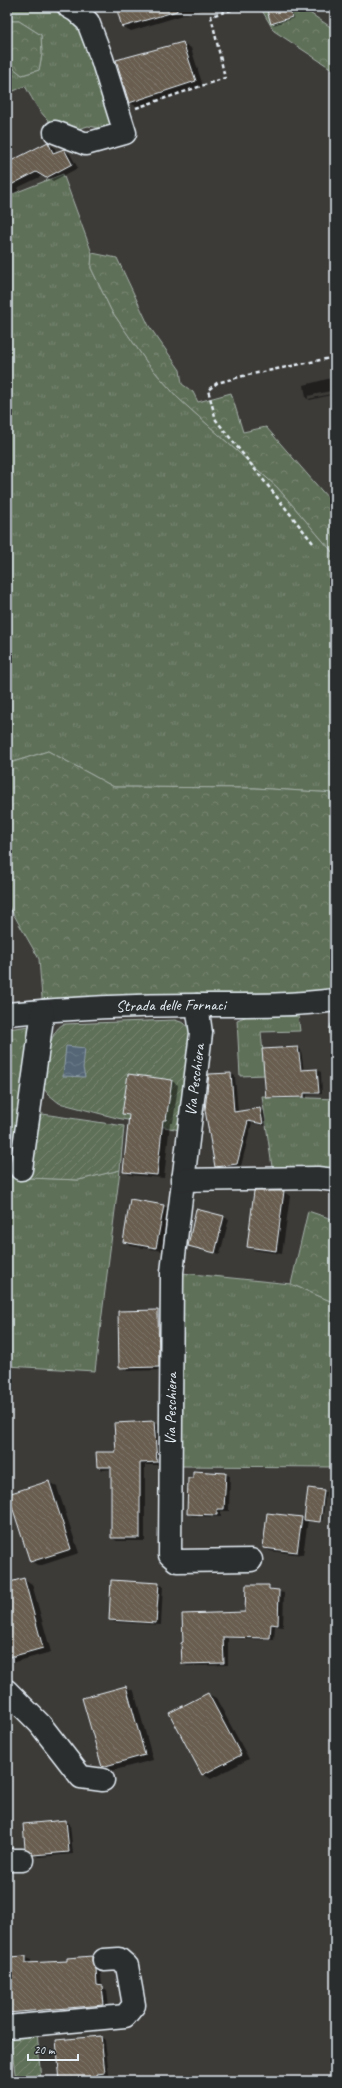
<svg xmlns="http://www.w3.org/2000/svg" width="342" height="2088" font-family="Caveat,sans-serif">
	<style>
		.grass { fill: url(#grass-tufts); stroke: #a4b0a8 }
		.forest { fill: url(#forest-crowns); stroke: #a4b0a8 }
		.garden { fill: url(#garden-furrows); stroke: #a4b0a8 }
		.water { fill: url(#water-waves); stroke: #8f9eaa }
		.shadow { fill: #0007 }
		.building { fill: url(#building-back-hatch); stroke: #e8f1f8 }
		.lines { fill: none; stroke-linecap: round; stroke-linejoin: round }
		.minor-casing { stroke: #e8f1f8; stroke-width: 25 }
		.path { stroke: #e8f1f8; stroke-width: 2.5; stroke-dasharray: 4 3; stroke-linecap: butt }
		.minor { stroke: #2a2d2e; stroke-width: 22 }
		.labels { text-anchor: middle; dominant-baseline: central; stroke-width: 3; stroke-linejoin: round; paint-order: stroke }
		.street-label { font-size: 16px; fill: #e8f1f8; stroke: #2a2d2e }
	</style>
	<defs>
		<pattern id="grass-tufts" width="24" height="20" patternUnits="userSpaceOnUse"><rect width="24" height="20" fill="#5f7059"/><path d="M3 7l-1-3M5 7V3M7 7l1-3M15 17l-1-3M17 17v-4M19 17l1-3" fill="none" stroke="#768572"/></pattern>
		<pattern id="forest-crowns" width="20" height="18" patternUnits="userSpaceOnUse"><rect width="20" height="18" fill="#5f7059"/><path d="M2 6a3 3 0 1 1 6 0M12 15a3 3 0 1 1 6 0" fill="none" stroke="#768572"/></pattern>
		<pattern id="garden-furrows" width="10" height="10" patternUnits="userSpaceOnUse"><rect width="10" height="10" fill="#5f7059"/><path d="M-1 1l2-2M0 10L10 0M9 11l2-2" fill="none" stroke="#768572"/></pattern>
		<pattern id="water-waves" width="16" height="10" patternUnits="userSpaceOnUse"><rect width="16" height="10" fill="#546676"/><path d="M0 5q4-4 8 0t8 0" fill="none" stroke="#6d7c8a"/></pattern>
		<pattern id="building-back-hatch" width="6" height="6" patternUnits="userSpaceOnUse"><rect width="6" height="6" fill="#685d4f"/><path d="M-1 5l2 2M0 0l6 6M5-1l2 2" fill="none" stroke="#7e7569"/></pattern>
	</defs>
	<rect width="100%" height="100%" fill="#3d3b38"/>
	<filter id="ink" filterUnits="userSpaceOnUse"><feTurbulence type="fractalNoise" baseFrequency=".025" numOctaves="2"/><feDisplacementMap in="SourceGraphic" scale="8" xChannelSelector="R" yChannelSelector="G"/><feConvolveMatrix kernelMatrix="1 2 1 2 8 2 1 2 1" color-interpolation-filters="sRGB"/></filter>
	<g filter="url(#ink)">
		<path class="grass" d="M22,7L53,10L84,26L120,131L88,126L65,133C42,118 38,109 25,86L7,94V63L22,75L39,70L42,54L41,35L19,21H7V9Z
			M63,174L92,253L91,268L111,310L148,364L178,398L277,487L335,555V793L255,788L114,787L48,751L7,764V196Z
			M250,1015L298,1016L300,1031L261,1032L265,1075L240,1076L237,1020Z
			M335,1018V1046C327,1037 328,1027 335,1018Z
			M262,1096L335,1099V1170L273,1174Z
			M120,1170L95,1371L7,1366V1252L10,1177L79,1180Z
			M182,1273L291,1284L335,1303V1467L179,1466Z"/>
		<path class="forest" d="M260,7H301L335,30V71L274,31Z
			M7,21H19L41,35L42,54L39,70L22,75L7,63Z
			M92,253L117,258L149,326L180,370L182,384L193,392L198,402L231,393L243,432L266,427L335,506V555L277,487L178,398L148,364L111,310L91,268Z
			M48,751L114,787L255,788L335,793V992L208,994L43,1011L39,959L7,903V764Z
			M30,1026L11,1170L7,1252V1029Z
			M308,1211L335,1220V1303L291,1284Z"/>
		<path class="garden" d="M175,1020L184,1023L192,1032L180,1130L117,1118L59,1103L48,1094L41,1085C45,1069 48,1030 64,1024Z
			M36,1113L124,1126L120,1170L79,1180L28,1178Z
			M37,2031L41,2081H16L10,2034Z"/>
		<path class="water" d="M66,1046L85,1048L83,1068L85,1077L63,1076Z"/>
		<path class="shadow" d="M117,7H199L200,10L131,31L122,26Z
			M271,7H290L294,18L274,25L272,23Z
			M183,43L191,48L203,86L138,107L130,103L117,61Z
			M48,144L54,147L57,153L64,150L70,154L78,168L53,181L44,175L17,188L19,191L7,197V164Z
			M335,377V390L308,396V399L335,393V394L310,400L306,398L304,385Z
			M298,1048L301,1050L304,1071L317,1070L321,1072L322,1094L307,1095V1098L271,1099L267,1097Z
			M231,1074L235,1076L238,1112L260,1109L264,1111L267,1126L252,1123L241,1166L220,1169L216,1166Z
			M172,1081L178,1085L173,1123H170L164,1178L130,1175L124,1171L130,1117L124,1113Z
			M255,1192H284L290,1196L282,1254L254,1250L248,1246Z
			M163,1206L170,1209L163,1251L131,1246L124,1242Z
			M197,1210L229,1219L220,1254L189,1245Z
			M157,1311L164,1315L165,1370L127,1371L120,1367Z
			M154,1422L159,1425L161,1465H145V1541H117L112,1538V1469L103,1470L98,1467Z
			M225,1474L230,1476L229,1511H221V1517L192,1516L188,1514Z
			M49,1482L57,1487L79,1553L39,1566L31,1561Z
			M309,1489L326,1492L322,1522L308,1520L303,1555L270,1551L264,1547L301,1518L305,1520Z
			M24,1579L32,1584L51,1652L11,1663L7,1661V1584Z
			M158,1584L163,1586L161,1625L114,1622L110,1619Z
			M247,1586H269L274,1591L284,1593L283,1627L275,1626L274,1640L228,1638V1665L187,1666L182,1663L246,1613Z
			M126,1687L134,1691L153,1760L111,1771L103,1767Z
			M208,1694L216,1698L249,1759L211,1779L203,1774L171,1714Z
			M66,1821L70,1824L73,1854L38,1857L34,1854L24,1825Z
			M25,1957L31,1960V1963L68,1962V1959L92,1958L97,1961V1965L101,1973L102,1987L107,1990L109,2008L7,2015V1958Z
			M101,2037L105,2040L109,2075L101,2076L102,2081H61Z
			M7,2053L9,2054L11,2081H7Z"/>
		<path class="building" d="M116,7H177V11L122,27Z
			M266,7H289L292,17L271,24Z
			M183,42L196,81L129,103L116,60Z
			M48,142L53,153L64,149L72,164L46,178L36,172L7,187V163Z
			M298,1047L301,1070L317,1069L319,1093H304V1097L266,1098L262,1049Z
			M231,1073L234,1112L260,1108L263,1124L248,1121L237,1164L215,1167L205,1110L209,1074Z
			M128,1074L172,1080L166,1120H163L157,1175L123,1172L129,1115L122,1114Z
			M254,1191H284L276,1251L247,1247Z
			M130,1199L164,1205L156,1248L123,1242Z
			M196,1209L224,1216L215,1253L188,1246Z
			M158,1310L159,1367L119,1368L118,1311Z
			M154,1421L157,1462L140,1463V1538H111V1467H97L96,1452H116L114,1423Z
			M193,1471L226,1473L224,1509H217V1515L187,1514L188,1478H193Z
			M49,1481L71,1549L30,1562L8,1494Z
			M308,1488L324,1490L320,1522L304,1520Z
			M267,1513L302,1517L297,1552L263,1548Z
			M24,1578L43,1648L7,1658V1583Z
			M111,1580L159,1583L156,1623L109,1620Z
			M246,1585H269V1589L279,1590L278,1625L271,1624L270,1638L223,1637L224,1663L182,1664L181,1643L183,1642L182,1614L245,1612Z
			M126,1686L145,1755L102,1767L82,1698Z
			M208,1693L241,1755L202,1775L169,1713Z
			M66,1820L69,1852L33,1855L25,1848L23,1824Z
			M26,1956V1963L67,1961V1958L92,1956V1961L96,1969L97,1985L102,1986L104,2005L7,2013V1957Z
			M101,2036L105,2073L97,2074L98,2081H60L56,2040Z"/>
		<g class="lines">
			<g class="minor-casing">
				<g id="minor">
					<path d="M55,132L86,144L125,133L102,59L88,22L76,11L69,7"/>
					<path d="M197,1005L201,1033L172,1272L170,1555L177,1561L251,1560"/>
					<path id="s1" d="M7,1014C70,1008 135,1005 198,1005C244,1005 290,1006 335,1000"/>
					<path d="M21,1169L43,1011"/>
					<path d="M182,1180L317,1178L335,1180"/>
					<path d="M7,1691L40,1724L81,1777L103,1780"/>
					<path d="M7,1860H22"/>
					<path d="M7,2027L125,2016L134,2005L127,1966L119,1959L104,1960"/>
				</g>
			</g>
			<path class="path" d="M136,108L225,78L211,16L241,7
				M313,543L216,420L208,390L217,383L243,376L335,357"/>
			<use href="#minor" class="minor"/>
		</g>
	</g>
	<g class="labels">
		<g class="street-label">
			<text stroke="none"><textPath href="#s1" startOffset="164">Strada delle Fornaci</textPath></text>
			<text transform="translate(195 1080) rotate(-83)">Via Peschiera</text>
			<text transform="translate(171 1409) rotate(-89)">Via Peschiera</text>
		</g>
	</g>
	<rect width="342" height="2088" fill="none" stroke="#2a2d2e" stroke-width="24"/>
	<rect x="12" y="12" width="318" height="2064" fill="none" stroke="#e8f1f8" stroke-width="1.5" filter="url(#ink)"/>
	<path d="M28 2054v6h50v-6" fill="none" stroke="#e8f1f8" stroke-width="2"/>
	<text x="34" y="2054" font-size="12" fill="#e8f1f8" stroke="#2a2d2e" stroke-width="3" paint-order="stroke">20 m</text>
</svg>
